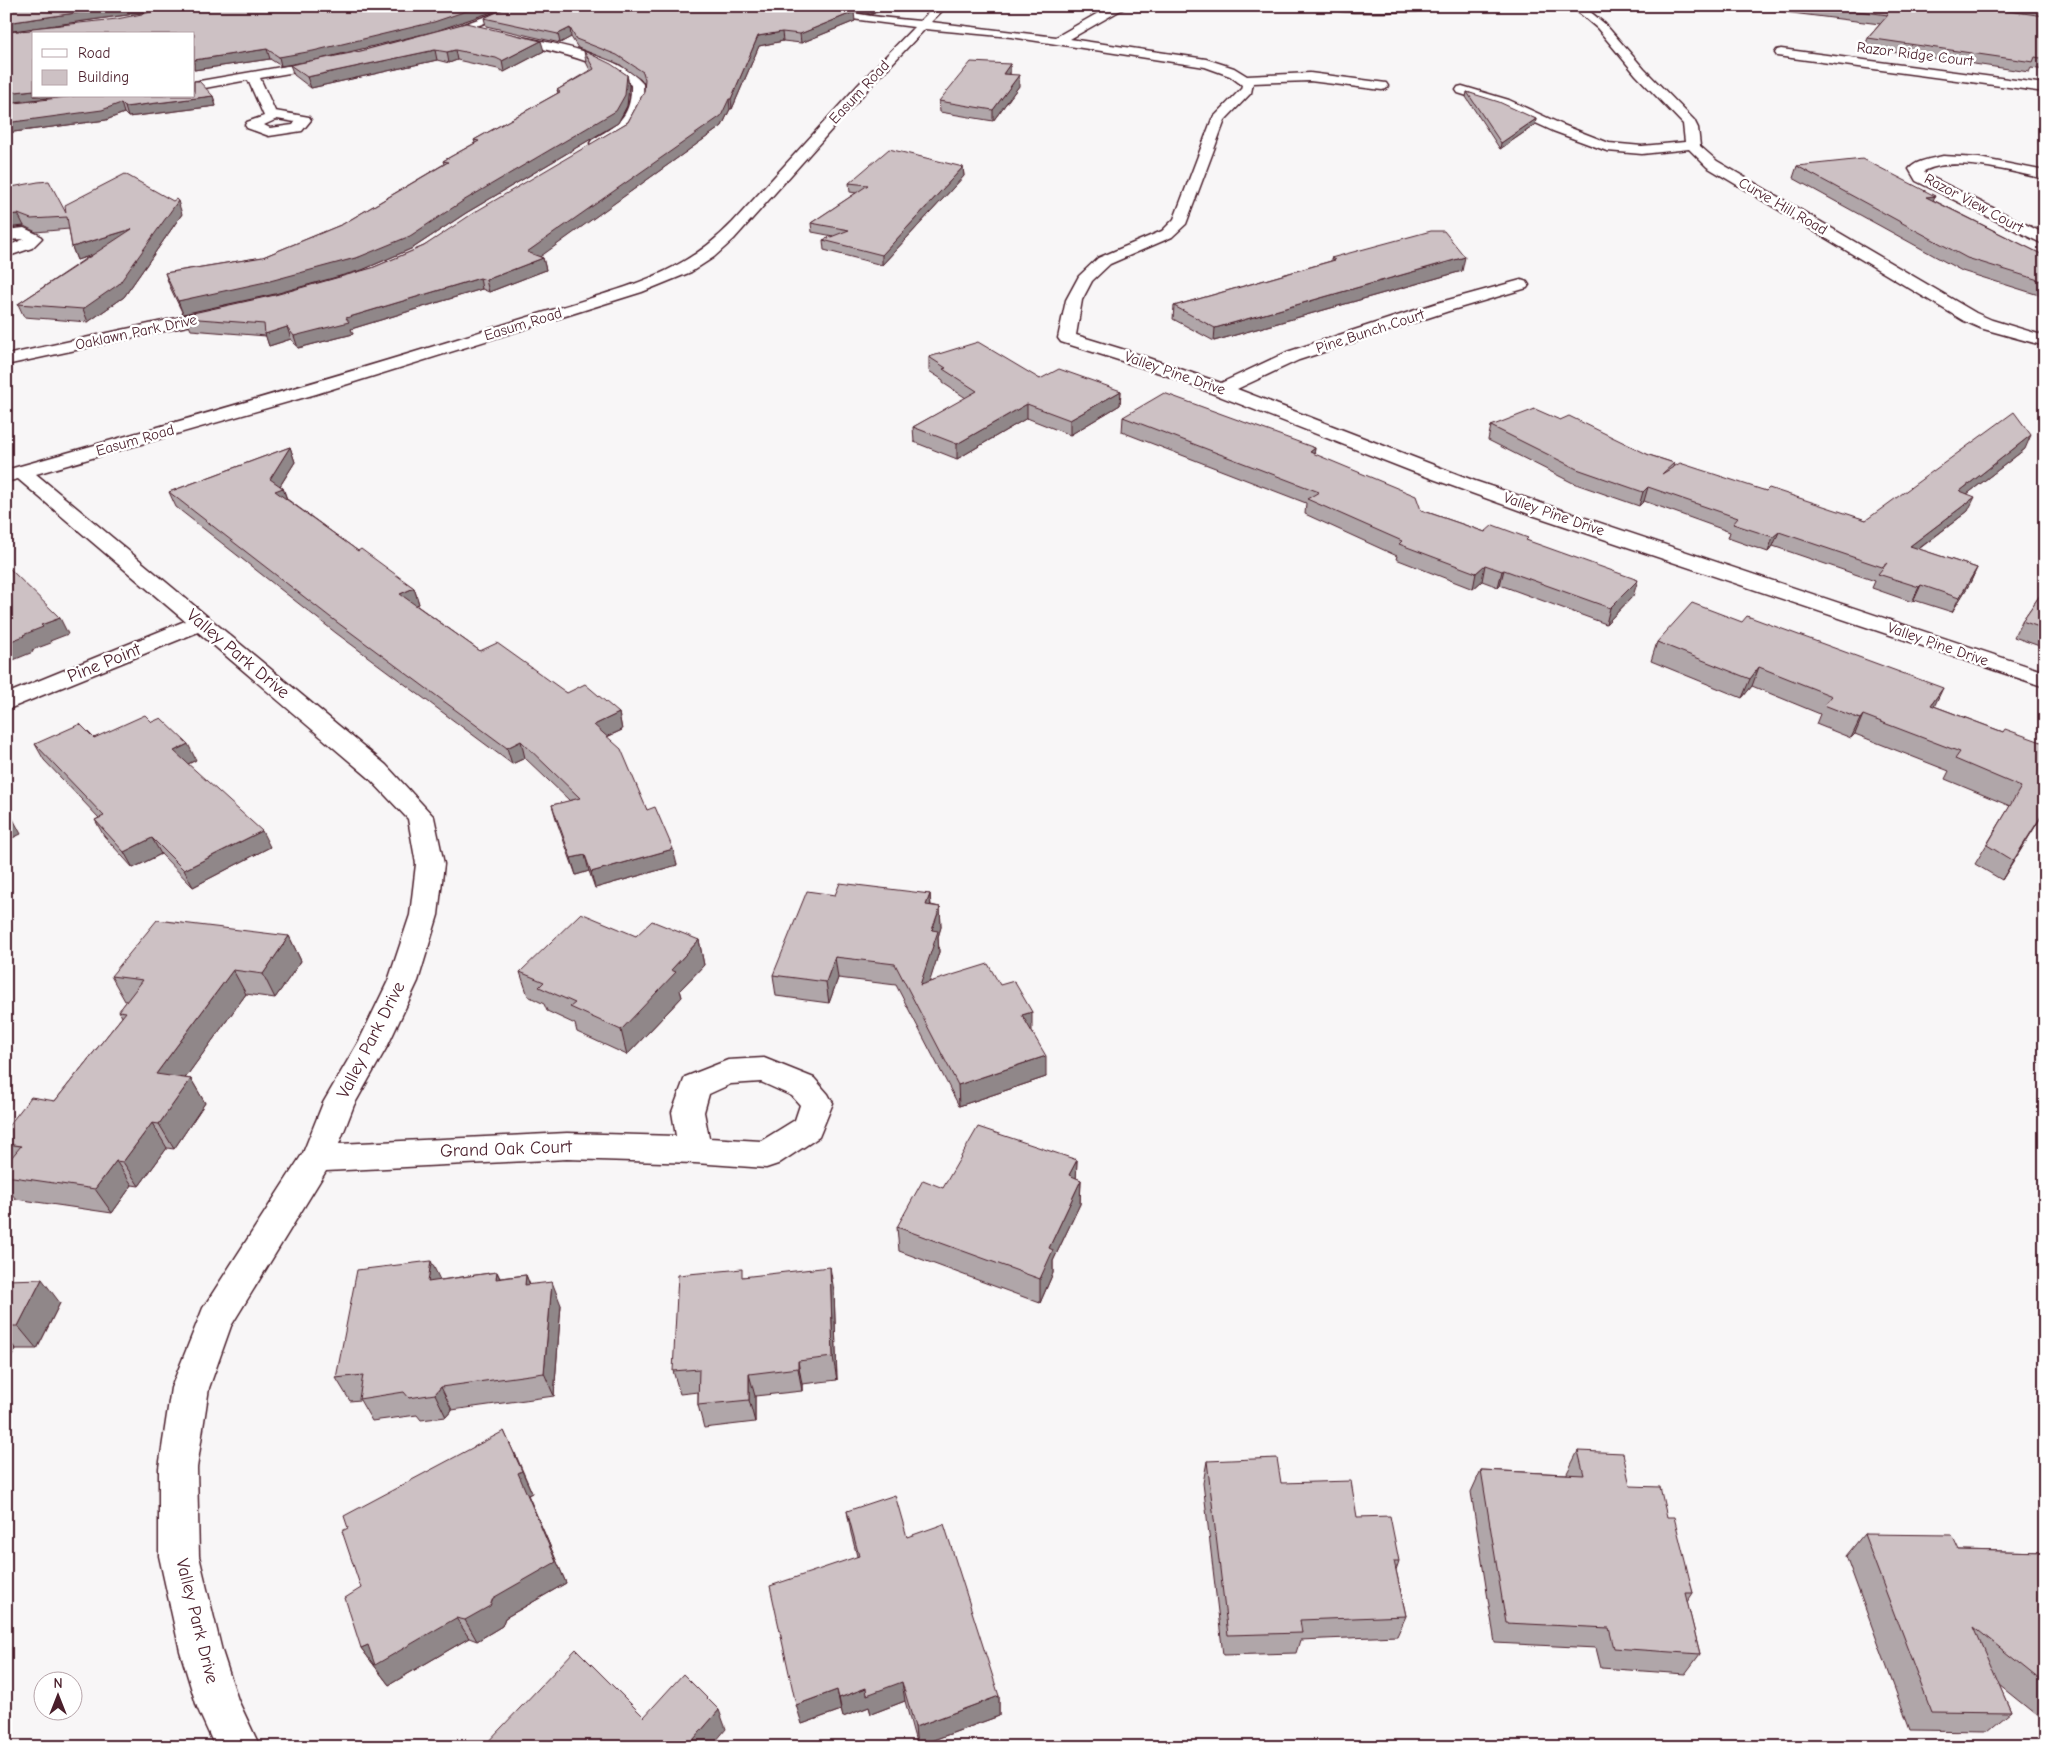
<svg xmlns="http://www.w3.org/2000/svg" width="2051" height="1753" font-family="'Comic Neue',sans-serif">
	<style>
		.lines { fill: none; stroke-linecap: round; stroke-linejoin: round }
		.minor-casing { stroke: #4a1f2b; stroke-width: 3 }
		.minor { fill: #fff; fill-rule: evenodd }
		.wall { fill: #b0a6a9; stroke: #4a1f2b; fill-rule: evenodd }
		.shaded-wall { fill: #908789; stroke: #4a1f2b }
		.building { fill: #cdc1c4; stroke: #4a1f2b }
		.labels { text-anchor: middle; dominant-baseline: central; stroke-width: 5; stroke-linejoin: round; paint-order: stroke }
		.far-street-label { font-size: 15px; fill: #4a1f2b; stroke: #fff }
		.street-label { font-size: 18px; fill: #4a1f2b; stroke: #fff }
	</style>
	<rect width="100%" height="100%" fill="#f8f6f7"/>
	<filter id="ink" filterUnits="userSpaceOnUse"><feTurbulence type="fractalNoise" baseFrequency=".02" numOctaves="2"/><feDisplacementMap in="SourceGraphic" scale="10" xChannelSelector="R" yChannelSelector="G"/><feConvolveMatrix kernelMatrix="1 2 1 2 8 2 1 2 1" color-interpolation-filters="sRGB"/></filter>
	<g filter="url(#ink)">
		<g class="lines">
			<g class="minor-casing">
				<path id="minor" d="M515,6H531L444,38L440,39L434,36L436,34Z
					M803,6C820,6 836,11 853,13C875,17 897,19 920,21L935,6H947L931,22L1056,37L1105,9L1112,6H1128L1070,39L1206,59L1234,68L1247,76L1310,73L1386,83L1388,86L1386,89L1382,90L1310,81L1253,83L1251,93L1225,120L1186,224L1172,237L1110,264L1092,281L1082,300L1076,335L1125,350L1221,383L1287,352L1437,303L1521,280L1527,282L1529,285L1527,288L1449,311L1299,360L1237,389L1475,481L2045,672V687L1532,515L1411,471L1163,374L1061,342L1058,338L1066,300L1079,276L1098,258L1162,231L1174,219L1212,119L1241,89L1242,85L1230,76L1205,67L1011,37L925,29L867,90L734,239L714,257L691,272L642,292L316,394L36,474L386,765L434,817L444,864L438,915L418,981L388,1045L354,1105L339,1144L567,1133L676,1136L672,1112L685,1077L728,1060L764,1058L814,1078L828,1094L833,1103L819,1137L778,1164L766,1168L695,1163L567,1159L326,1171L231,1326L209,1388L197,1468L199,1556L222,1651L238,1700L260,1747H215L197,1707L180,1651L159,1556V1468L171,1388L203,1308L303,1153L323,1103L359,1041L388,981L410,915L416,864L408,819L368,777L198,632L6,710V694L185,621L18,479L6,482V470C156,428 305,386 454,340C492,328 531,316 569,305C635,284 684,273 733,222L858,85L914,27L829,16ZM761,1082L792,1096L800,1105L795,1120L761,1141L709,1138L704,1112L709,1094L731,1084Z
					M1319,6H1421L1422,8L1417,11C1399,11 1329,15 1319,6Z
					M1571,6H1583L1605,24L1644,69L1694,120L1698,128L1700,146L1717,161L1976,313L1992,320L2045,336V346L1980,328L1964,321L1707,167L1689,149L1642,154L1607,151L1553,131L1499,106L1458,93L1456,90L1458,87L1462,86L1509,100L1563,125L1609,143L1642,146L1685,142L1683,124L1636,75L1597,28Z
					M505,34C543,41 619,53 643,84C644,93 644,102 640,111C634,124 608,150 592,146L590,143L592,140C617,125 632,117 631,85C592,56 547,51 501,39L499,37Z
					M1781,49L2045,84V92L1777,56L1775,53L1777,50Z
					M327,59L331,60L333,63L331,66L260,78L275,111L309,117L311,120L302,131L269,136L247,128L245,125L247,122L264,116L248,80L194,90V82ZM277,119L295,122L293,125L270,128L264,125Z
					M1943,156L1979,158L2045,171V179C2010,172 1957,155 1924,171L1927,175L2045,234V245L1916,181L1909,169C1917,160 1931,159 1943,156Z
					M24,228L39,235L42,238L32,248L6,257V247L24,239L6,240V230Z
					M223,308L229,309L231,313L229,317L6,365V355Z"/>
			</g>
			<use href="#minor" class="minor"/>
		</g>
		<path class="wall" d="M6,6H175L141,13L48,26L509,6L438,30L544,51L504,72L498,69L457,60L449,63L437,60L311,88L294,75L290,65L281,66L270,59L194,70V34L34,96H65L6,103V32L31,30L32,28L6,32ZM431,32L361,51L325,58L373,46Z
			M510,6H891L872,14L824,8L855,21L801,43L783,41L759,46L732,109H730L722,126L539,257L543,258L546,270L489,292L482,289L351,329L353,334L298,348L291,339L269,346L266,336L191,330L184,315L275,295L372,268L424,246L628,122L644,92V82L619,64L578,48L571,37L560,43L486,26L484,18Z
			M1736,6H2045V70L2031,68L2029,72L1864,48L1868,38L1880,24Z
			M584,51L627,75L629,86L627,106L618,123L466,213L413,248L362,270L275,294L183,314L170,287L165,273L263,257L343,224L444,164L443,161L475,143L474,140L558,93L557,90L590,70L586,62Z
			M1010,64V75L1019,86L993,121L940,112L939,101Z
			M1467,92L1536,119L1535,125L1500,149L1466,97Z
			M213,96L216,106L128,117L124,113L106,120L6,133V104Z
			M1797,166L1933,200L2045,256V297L1962,271L1793,178Z
			M963,167L964,176L882,265L824,250L823,240L833,236L812,232L811,223L856,193L850,192L849,183Z
			M6,188L66,213L182,214L124,297L88,322L24,317L18,304L91,255L77,260L72,247L69,229L36,232L24,226L6,228Z
			M1331,258L1462,271L1214,341L1173,319L1174,306L1331,261Z
			M929,357L1040,379L1121,391L1120,405L1070,435L1027,418L957,459L914,442L913,427L966,398L943,383V380L929,371Z
			M1123,417L1315,448L1314,454L1421,510L1485,532L1528,541L1633,596L1606,624L1500,585L1498,587L1482,581L1473,589L1396,559L1397,556L1305,514L1306,503L1122,432Z
			M1560,420L1649,455L1674,463L1673,467L1766,491L1866,520L2025,449L1967,494L1968,511L1919,549L1977,568L1970,583L1952,612L1914,600L1912,602L1872,588L1875,581L1773,546L1768,552L1728,538L1730,532L1644,501L1639,506L1573,483L1488,440L1491,426Z
			M290,447L295,462L280,486L283,488L287,499L358,551L414,588L419,604L416,605L480,651L567,693L619,713L622,730L607,737L677,865L595,888L589,871L576,875L557,822L552,805L570,801L525,758L512,764L336,633L176,507L169,492Z
			M2045,588V648L2014,637L2022,621Z
			M1657,642L1934,706L2003,732L2044,743L2045,742V819L2041,817L2002,880L1975,864L2010,806L1945,779L1949,771L1855,734L1851,738L1816,724L1820,714L1752,686L1742,698L1651,661Z
			M152,722L196,760L188,764L270,847L193,887L161,854L133,868L104,836L95,820L99,818L44,760L35,744L94,738Z
			M930,894L931,905L940,907L941,927L938,937L939,952L929,982L1000,985L1032,1032L1046,1077L959,1106L896,985L838,978L829,1003L776,996L773,975L835,895Z
			M289,936L301,961L275,998L246,994L185,1078L191,1079L205,1103L174,1149L167,1148L139,1186L132,1185L112,1213L16,1199L6,1187V1164L9,1161L6,1157V1129L55,1101L122,1017L119,1011L127,1001H125L111,976Z
			M636,936L699,940L704,965L680,990L682,997L627,1055L577,1032L575,1024L547,1011L544,1004L528,996L520,972Z
			M1077,1160L1076,1178L1081,1180L1080,1204L1053,1261V1273L1040,1303L899,1251L897,1227L943,1188Z
			M497,1272L500,1278L526,1275L530,1285L561,1305L554,1396L452,1410L446,1417L421,1420L417,1415L372,1421L360,1400L350,1401L336,1378L440,1280Z
			M743,1277L834,1291L837,1380L802,1384V1391L755,1396V1422L704,1428L698,1405V1392L680,1394L673,1371Z
			M6,1280L60,1303L37,1349H16L6,1367Z
			M1578,1451L1630,1486L1667,1517L1693,1593L1687,1602L1700,1654L1685,1674L1601,1668L1596,1648L1495,1643L1471,1492L1481,1470L1567,1474V1473Z
			M515,1453L532,1493L528,1495L566,1583L505,1618L502,1626L477,1641L469,1638L389,1685L361,1648V1588Z
			M1207,1461L1281,1483L1357,1517L1399,1561L1396,1570L1406,1616L1397,1636L1300,1640L1296,1653L1223,1655L1203,1483Z
			M847,1511L907,1537L999,1696V1716L917,1746L905,1701L871,1714L869,1707L843,1717L841,1710L802,1724L857,1556L851,1533Z
			M1864,1534L1959,1550L2045,1552V1722L1999,1685L2011,1712L1988,1731L1910,1730L1846,1556Z"/>
		<path class="shaded-wall" d="M124,6H175L141,13L6,32V23Z
			M481,6H509L436,31L316,60L281,66L279,57Z
			M872,6H891L872,14Z
			M854,12L855,21L801,43L800,34Z
			M570,28L571,37L560,43L558,34Z
			M782,32L783,41L759,46L732,109L731,99L758,36Z
			M541,41L544,51L504,72L502,61Z
			M267,49L270,59L194,70V60Z
			M435,50L437,60L311,88L307,77Z
			M455,50L457,60L449,63L447,52Z
			M1010,64V75L1003,74Z
			M627,75L629,86L627,106L618,123L466,213L413,248L362,270L275,294L183,314L178,301L359,257Z
			M1019,75V86L993,121V110Z
			M34,90V96H65L6,103V93Z
			M213,96L216,106L128,117L125,107Z
			M729,99L730,109L722,126L530,264L527,252Z
			M121,103L124,113L106,120L6,133V123Z
			M1536,119L1535,125L1500,149L1501,143Z
			M963,167L964,176L882,265V255Z
			M1935,196L1930,208L1926,197Z
			M178,201L182,214L124,297L88,322L83,309Z
			M18,214L24,226L6,228V215Z
			M132,229L137,241L77,260L72,247Z
			M1465,257L1462,271L1214,341L1215,328Z
			M543,258L546,270L489,292L486,280Z
			M480,278L482,289L351,329L353,334L298,348L294,336L346,318Z
			M287,327L291,339L269,346L265,334Z
			M1121,391L1120,405L1070,435V420Z
			M1027,404V418L957,459V444Z
			M2031,435L2025,449L1953,505L1960,491Z
			M290,447L295,462L278,489L283,488L288,503L280,506L270,479Z
			M1315,448L1313,463L1310,452Z
			M1648,487L1644,501L1639,506L1643,492Z
			M1975,497L1968,511L1904,560L1910,546Z
			M1779,532L1773,546L1768,552L1773,537Z
			M1485,565L1482,581L1473,589L1476,573Z
			M1977,568L1970,583L1952,612L1959,598Z
			M1504,570L1500,585L1498,587L1502,571Z
			M1638,580L1633,596L1606,624L1610,608Z
			M1921,585L1914,600L1912,602L1919,587Z
			M414,588L419,604L405,610L400,594Z
			M60,618L68,634L50,641L51,643L32,650L33,652L6,663V643L41,625Z
			M1759,667L1752,686L1742,698L1750,679Z
			M1943,688L1934,707L1931,705Z
			M619,713L622,730L597,741L594,725Z
			M1863,715L1855,734L1851,738L1860,719Z
			M521,741L525,758L512,764L507,748Z
			M188,744L196,760L182,767L174,751Z
			M2045,810V811L2002,880L2013,861Z
			M12,817L21,834L6,841V820Z
			M262,831L270,847L193,887L184,870Z
			M152,838L161,854L133,868L124,852Z
			M673,849L677,865L595,888L591,872Z
			M585,855L589,871L576,875L571,858Z
			M930,894L931,915L926,905Z
			M940,907L941,927L938,937L939,952L922,1006L920,985L932,930Z
			M289,936L301,961L275,998L263,974Z
			M699,940L704,965L680,990L682,997L627,1055L621,1030L671,970Z
			M835,957L838,978L829,1003L826,982Z
			M233,970L246,994L170,1099L156,1074Z
			M1032,1012V1033L1022,1015Z
			M1046,1056V1077L959,1106L958,1085Z
			M191,1079L205,1103L174,1149L159,1124Z
			M152,1123L167,1148L139,1186L123,1162Z
			M1077,1160L1076,1184L1069,1175Z
			M116,1161L132,1185L112,1213L95,1189Z
			M1081,1180L1080,1204L1053,1261V1273L1040,1303V1279L1049,1248Z
			M431,1261L442,1284L428,1282Z
			M830,1267L834,1291L837,1380L833,1357Z
			M497,1272L507,1296L496,1279Z
			M526,1275L535,1298L525,1285Z
			M42,1279L60,1303L37,1349L18,1326Z
			M552,1282L561,1305L554,1396L544,1373Z
			M6,1338L16,1349L6,1367Z
			M798,1361L802,1384V1391L798,1368Z
			M749,1374L755,1396V1422L749,1400Z
			M441,1387L452,1410L446,1417L435,1394Z
			M504,1431L532,1493L528,1495L566,1583L505,1618L502,1626L477,1641L465,1620L518,1473Z
			M456,1618L469,1638L389,1685L361,1648L368,1645Z
			M902,1682L905,1701L871,1714L869,1707L843,1717L839,1698L866,1688Z
			M837,1690L841,1710L802,1724L796,1705Z
			M999,1696V1716L917,1746L915,1727Z
			M719,1710L726,1729L711,1747H687Z"/>
		<path class="building" d="M6,6H124L6,23Z
			M181,6H481L434,22L313,51L279,57L267,49L194,60V34H34V90L6,93V32L31,30L32,28L117,19Z
			M510,6H821L828,9L854,12L800,34L782,32L758,36L731,99H729L721,116L527,252L543,258L486,280L480,278L346,318L349,322L294,336L287,327L265,334L264,324L186,318L184,315L275,295L372,268L424,246L475,212L628,122L644,92L645,79L643,72L617,55L576,39L570,28L558,34L484,18Z
			M1819,6H1970L2045,16V59L2035,57L2033,62L1868,38L1888,15Z
			M466,23L541,41L502,61L496,58L455,50L447,52L435,50L307,77L290,65L361,51Z
			M584,51L611,64L627,75L625,95L616,111L463,201L410,236L359,257L270,281L178,301L165,273L263,257L343,224L448,162L443,161L479,141L474,140L560,92L557,90L594,69Z
			M971,62L1010,64L1003,74L1019,75L993,110L939,101Z
			M194,81H199L213,96L125,107L121,103L102,110L6,123V104L76,96H194Z
			M1467,92L1499,102L1536,119L1501,143Z
			M889,149L963,167L882,255L823,240L849,230L811,223L868,185L849,183Z
			M1863,159L1935,196L1926,197L2045,256V282L1967,258L1797,166Z
			M125,174L173,201L176,199L178,201L119,284L83,309L18,304L132,229L72,247L67,217L31,219L18,214L6,215V188L38,182L49,181L66,213L65,205Z
			M1431,231H1444L1465,257L1215,328L1174,306L1335,260L1331,258Z
			M978,342L1040,379L1059,369L1121,391L1070,420L1027,404L957,444L913,427L977,391L943,369L946,368L929,357Z
			M1164,393L1315,448L1310,452L1416,496L1421,510L1485,532L1493,525L1528,538L1526,540L1638,580L1610,608L1504,570L1502,571L1485,565L1476,573L1399,544L1402,541L1307,499L1319,492L1123,417Z
			M1535,409L1560,420L1569,416L1649,455L1674,463L1662,474L1680,463L1766,491L1769,488L1866,520L2014,412L2031,435L1960,491L1975,497L1910,546L1977,568L1959,598L1921,585L1919,587L1878,574L1887,563L1882,567L1779,532L1773,537L1733,524L1738,518L1648,487L1643,492L1577,469L1491,426Z
			M290,447L270,479L283,488L275,491L358,551L361,549L414,588L400,594L480,651L497,643L567,693L585,684L619,713L594,725L621,749L647,810L655,807L673,849L591,872L585,855L571,858L552,805L580,798L521,741L507,748L330,617L169,492Z
			M6,565L60,618L41,625L43,627L23,635L24,636L6,643Z
			M2045,588V629L2022,621Z
			M1692,603L1742,622L1747,616L1943,688L1931,705L2003,732L2005,729L2044,743L2045,742V810L2013,861L1987,845L2021,787L1955,759L1960,752L1863,715L1860,719L1824,705L1832,696L1759,667L1750,679L1657,642Z
			M145,715L152,722L161,718L188,744L174,751L262,831L184,870L152,838L124,852L95,820L104,816L35,744L80,724L94,738Z
			M6,811L12,817L6,820Z
			M840,883L930,894L926,905L940,907L932,930L938,931L920,985L988,964L1000,985L1014,981L1032,1012L1022,1015L1046,1056L958,1085L895,964L835,957L826,982L773,975L807,891L835,895Z
			M581,913L636,936L652,921L699,940L671,970L676,972L621,1030L570,1007L575,1003L539,987L544,982L520,972Z
			M157,920L289,936L263,974L233,970L156,1074L191,1079L159,1124L152,1123L123,1162L116,1161L95,1189L6,1176V1164L21,1146L6,1144V1129L31,1097L55,1101L126,1012L119,1011L143,980L111,976Z
			M978,1127L1077,1160L1069,1175L1081,1180L1049,1248L1053,1250L1040,1279L897,1227L923,1180L943,1188Z
			M431,1261L428,1282L497,1272L496,1279L526,1275L525,1285L552,1282L544,1373L441,1387L435,1394L409,1398L404,1392L359,1399L363,1375L336,1378L357,1270Z
			M830,1267L833,1357L798,1361V1368L749,1374V1400L698,1405L699,1369L673,1371L678,1275L742,1269V1277Z
			M42,1279L18,1326H6V1280Z
			M504,1431L522,1471L518,1473L556,1562L493,1598L490,1606L465,1620L456,1618L375,1665L368,1645L361,1648L345,1598L361,1588L342,1531L348,1528L344,1516Z
			M1578,1451L1623,1453L1630,1486L1660,1487L1667,1517H1674L1693,1593H1685L1700,1654L1614,1648L1609,1628L1506,1623L1481,1470L1584,1475Z
			M1277,1458L1281,1483L1351,1481L1357,1517L1390,1516L1399,1561H1394L1406,1616L1300,1620L1302,1633L1228,1635L1207,1461Z
			M895,1495L907,1537L944,1524L999,1696L915,1727L902,1682L867,1695L866,1688L839,1698L837,1690L796,1705L770,1586L859,1556L847,1511Z
			M1864,1534L1952,1535L1959,1550L2045,1552V1684L1974,1627L2011,1712L1931,1711Z
			M576,1649L644,1717L683,1674L719,1710L687,1747H483Z"/>
	</g>
	<g class="labels">
		<g class="far-street-label">
			<text transform="translate(1915 54) rotate(7)">Razor Ridge Court</text>
			<text transform="translate(859 92) rotate(-47)">Easum Road</text>
			<text transform="translate(1974 203) rotate(28)">Razor View Court</text>
			<text transform="translate(1783 206) rotate(30)">Curve Hill Road</text>
			<text transform="translate(523 324) rotate(-17)">Easum Road</text>
			<text transform="translate(1370 331) rotate(-18)">Pine Bunch Court</text>
			<text transform="translate(136 332) rotate(-12)">Oaklawn Park Drive</text>
			<text transform="translate(1175 373) rotate(19)">Valley Pine Drive</text>
			<text transform="translate(135 440) rotate(-16)">Easum Road</text>
			<text transform="translate(1554 514) rotate(19)">Valley Pine Drive</text>
			<text transform="translate(1938 644) rotate(19)">Valley Pine Drive</text>
		</g>
		<g class="street-label">
			<text transform="translate(238 654) rotate(40)">Valley Park Drive</text>
			<text transform="translate(104 663) rotate(-22)">Pine Point</text>
			<text transform="translate(371 1040) rotate(-63)">Valley Park Drive</text>
			<text transform="translate(506 1149) rotate(-2)">Grand Oak Court</text>
			<text transform="translate(197 1621) rotate(76)">Valley Park Drive</text>
		</g>
	</g>
	<rect width="2051" height="1753" fill="none" stroke="#fff" stroke-width="25"/>
	<rect x="12" y="12" width="2026" height="1728" fill="none" stroke="#4a1f2b" stroke-width="2" filter="url(#ink)"/>
	<rect x="32" y="32" width="162" height="65" fill="#ffffff" stroke="#b7a5aa"/>
	<rect x="42" y="49" width="25" height="8" fill="#ffffff" stroke="#b7a5aa"/>
	<text x="78" y="58" font-size="15" fill="#4a1f2b">Road</text>
	<rect x="42" y="70" width="25" height="15" fill="#cdc1c4" stroke="#b7a5aa"/>
	<text x="78" y="82" font-size="15" fill="#4a1f2b">Building</text>
	<g transform="translate(58 1696)"><circle r="24" fill="#ffffff" stroke="#b7a5aa"/>
	<path d="M0-4L9 19L0 12L-9 19Z" fill="#4a1f2b"/>
	<text y="-8" font-size="14" font-weight="bold" text-anchor="middle" fill="#4a1f2b">N</text>
	</g>
</svg>
